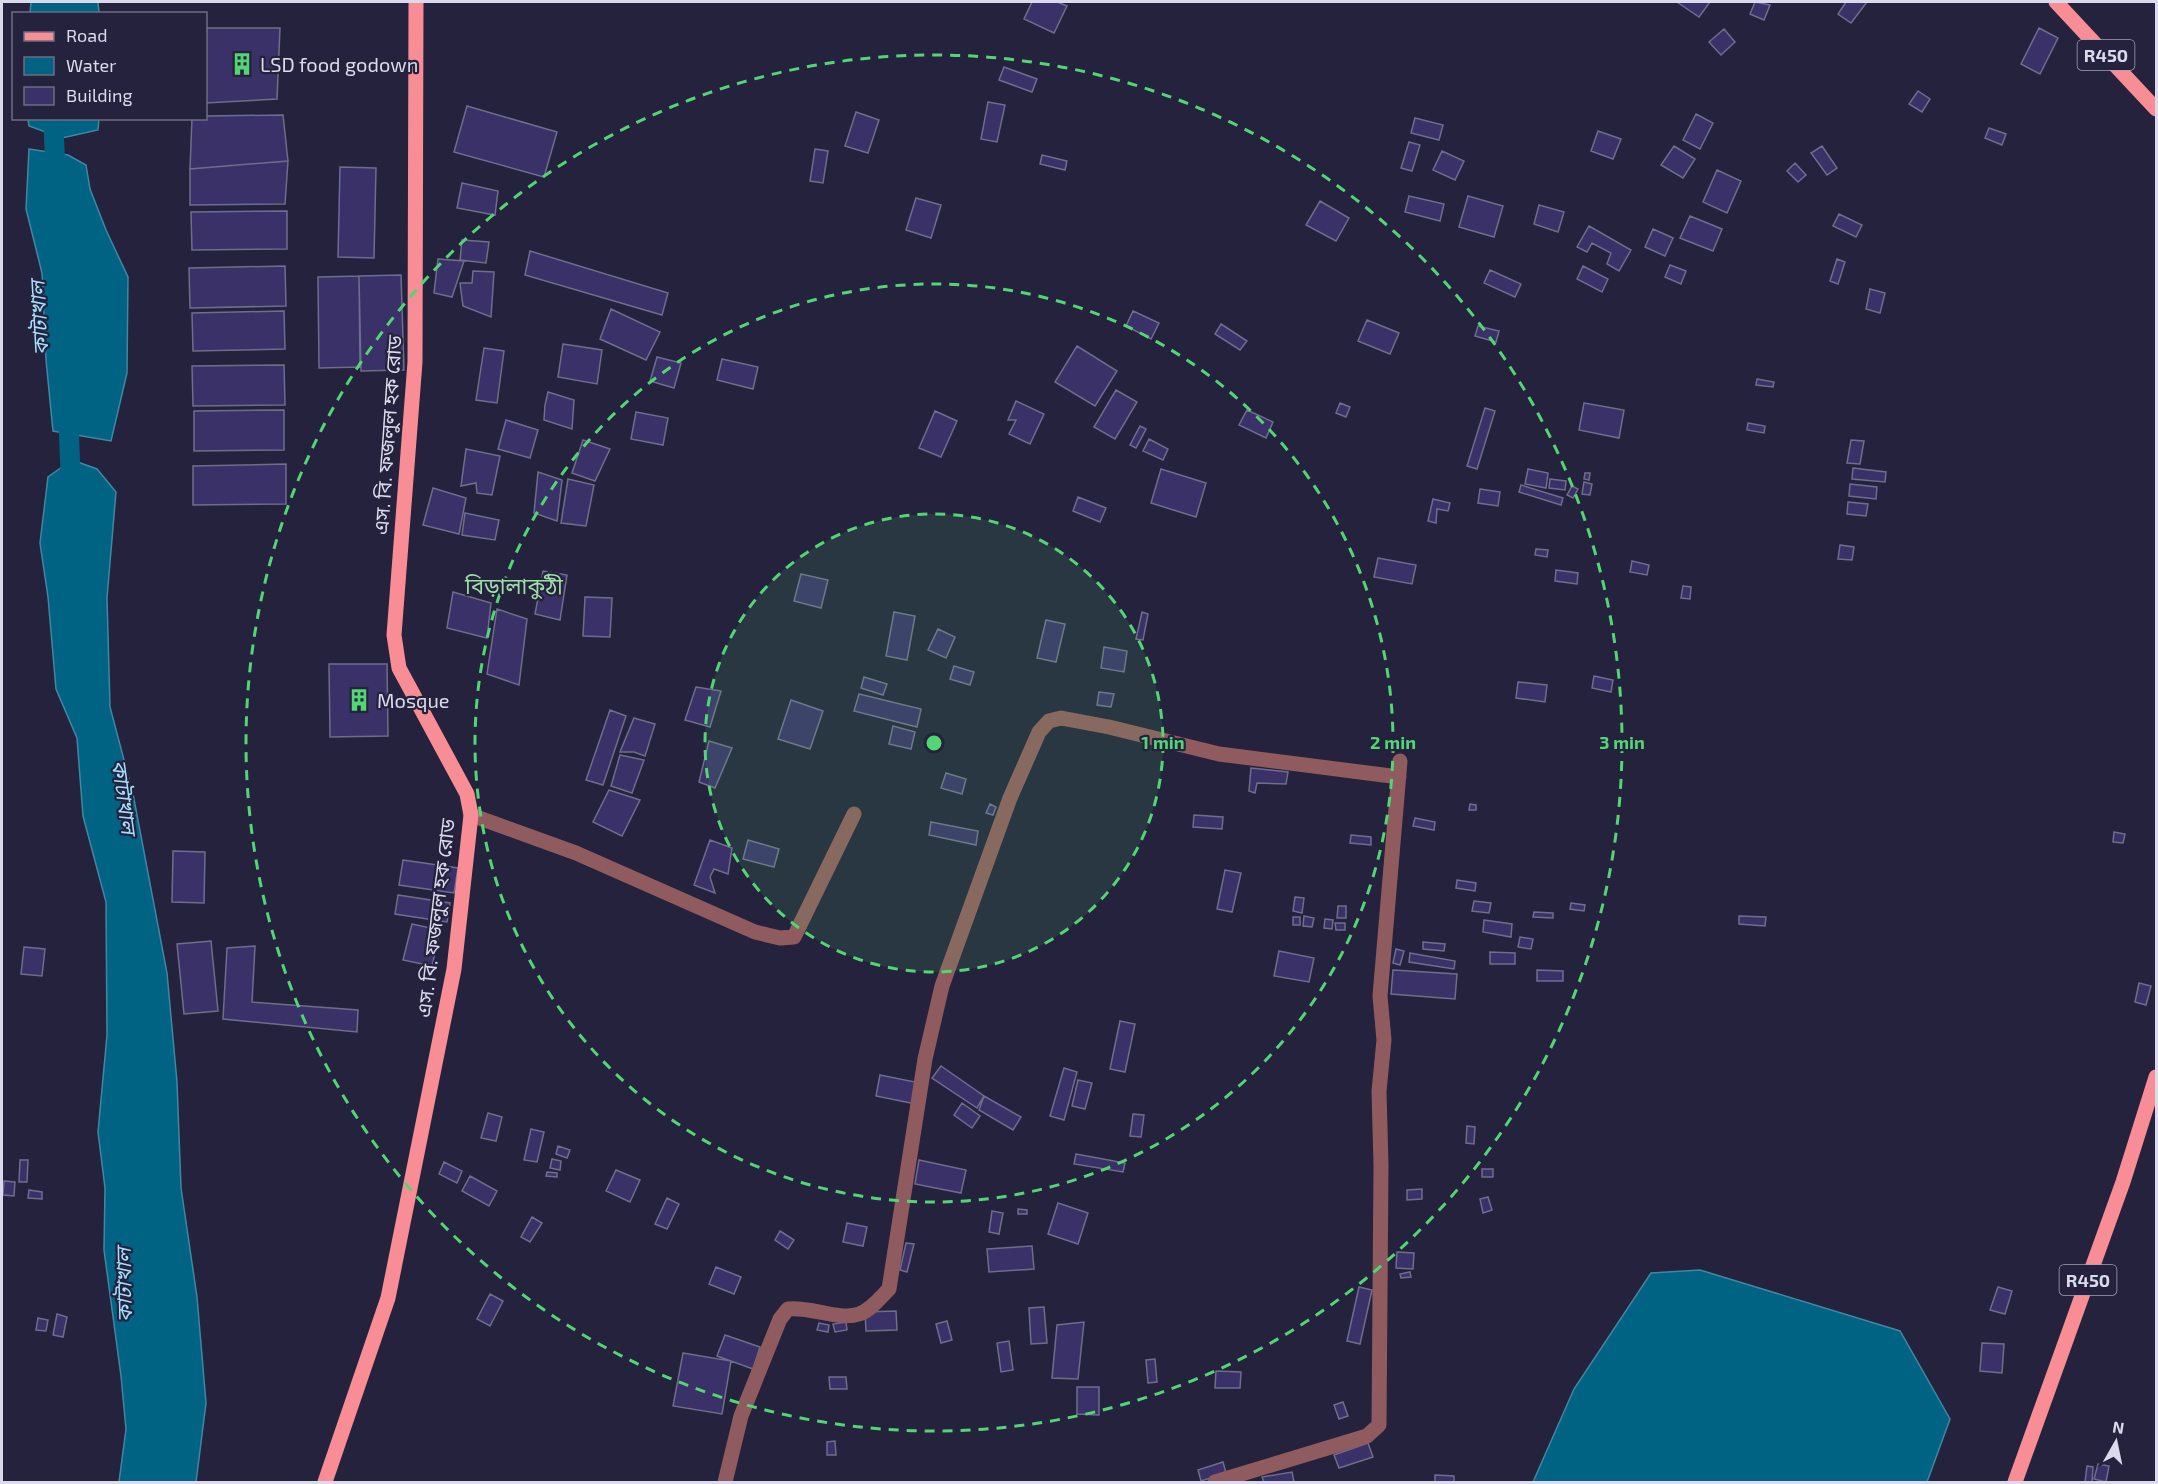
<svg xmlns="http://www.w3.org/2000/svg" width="2158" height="1484" font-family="'Exo 2','Noto Sans Bengali',sans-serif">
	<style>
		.water { fill: #006383; stroke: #4287a2; stroke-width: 1.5 }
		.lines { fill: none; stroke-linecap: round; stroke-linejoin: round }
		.canal { stroke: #006383; stroke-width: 20 }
		.building { fill: #393168; stroke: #6f6d8c; stroke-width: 1.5 }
		.minor { stroke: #8f5b5e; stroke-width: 15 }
		.major { stroke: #f98d95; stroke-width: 15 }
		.ring { fill: none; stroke: #51d673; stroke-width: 3; stroke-dasharray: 10 8 }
		.labels { text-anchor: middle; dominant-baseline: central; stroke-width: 4.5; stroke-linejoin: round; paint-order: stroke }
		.shield { fill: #24223c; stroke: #a4a3b7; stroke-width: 1.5 }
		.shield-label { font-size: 18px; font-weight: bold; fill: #dbdaec }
		.poi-label { font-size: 20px; fill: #dbdaec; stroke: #24223c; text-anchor: start }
		.street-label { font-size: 20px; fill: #dbdaec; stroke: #24223c }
		.water-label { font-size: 21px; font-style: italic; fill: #a2dffc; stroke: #24223c }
		.quarter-label { font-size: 22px; fill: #9edfa8; stroke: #24223c }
		.centre { fill: #51d673; stroke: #24223c; stroke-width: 3 }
		.ring-label { font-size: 18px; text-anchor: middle; font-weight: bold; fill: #51d673; stroke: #24223c; stroke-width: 4.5; stroke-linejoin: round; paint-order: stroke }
	</style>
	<rect width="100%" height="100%" fill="#24223c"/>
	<path class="water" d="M31,2H98L99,13H30Z
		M28,119V118L99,119L98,130L62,138L29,126Z
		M29,149L68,155L86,165L90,189L106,230L128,277L127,373L111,441L53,431L46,360L42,273L26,209Z
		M72,460L97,469L116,492L107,598L110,707L133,794L167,973L177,1082L181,1188L197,1297L206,1403L196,1482H119L126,1429L121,1376L104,1250L105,1188L98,1132L107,1035L106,902L83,816L77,738L56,689L48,597L40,543L48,477Z
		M1700,1270L1900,1331L1950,1419L1927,1482H1533L1574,1389L1651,1273Z"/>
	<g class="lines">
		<path class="canal" d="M53,118L56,179
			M68,409L71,487"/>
	</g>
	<path class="building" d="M1032,2H1057L1067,6L1054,33L1024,19Z
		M1677,2H1710L1699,17Z
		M1755,2L1770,5L1764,20L1750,14Z
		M1846,2H1867L1851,23L1838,14Z
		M206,28H280L277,99L206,103Z
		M2039,28L2058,38L2040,74L2021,64Z
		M1724,29L1735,42L1721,55L1709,42Z
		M1004,67L1037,79L1032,92L999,80Z
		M1918,91L1930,99L1922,112L1909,104Z
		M988,102L1005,105L997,142L981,139Z
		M467,106L557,132L544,177L454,152Z
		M856,112L879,120L868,153L845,146Z
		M1696,114L1713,123L1700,149L1683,140Z
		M283,115L288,161L190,169L192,118H206V116Z
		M1415,118L1443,125L1439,140L1411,133Z
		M1989,128L2006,134L2002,145L1985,138Z
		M1598,131L1621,139L1613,159L1591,151Z
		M1409,142L1420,145L1412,171L1401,168Z
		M1674,146L1695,159L1683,178L1661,165Z
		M1822,146L1837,168L1827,175L1811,153Z
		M815,149L828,151L823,183L810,181Z
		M1442,151L1464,161L1455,180L1433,170Z
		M1042,155L1067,161L1065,170L1040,164Z
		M288,161L285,204L190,205V169Z
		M1795,163L1806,175L1798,182L1787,171Z
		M340,167L376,168L374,258L338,257Z
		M1717,170L1741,181L1727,213L1703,202Z
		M462,183L498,191L495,215L457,208Z
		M1409,196L1444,204L1440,221L1405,212Z
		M1468,196L1503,206L1494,237L1459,227Z
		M916,198L941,205L931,238L906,230Z
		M1320,201L1349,218L1336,241L1306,225Z
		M1539,205L1564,212L1558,232L1534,224Z
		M287,211V249L192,250L191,212Z
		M1839,214L1862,225L1856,237L1833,226Z
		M1690,216L1722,229L1713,251L1680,238Z
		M1589,226L1631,250L1619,271L1607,264L1611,253L1592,243L1587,252L1577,247Z
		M1653,229L1673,238L1665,256L1645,247Z
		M462,240L489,242L486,263L460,260Z
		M530,251L668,293L662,315L525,275Z
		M438,259L464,261L452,297L434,293Z
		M1837,259L1845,262L1838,284L1830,281Z
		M1670,265L1686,271L1681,284L1665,277Z
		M285,266L286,306L190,308L189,268Z
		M1583,266L1608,279L1602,292L1577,279Z
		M1490,270L1521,284L1515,297L1484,283Z
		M473,271L494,272L491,317L463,306L460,283H472Z
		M401,275L404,370L361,371L359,276Z
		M359,276L360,367L319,368L318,277Z
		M1870,289L1885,293L1880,313L1866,309Z
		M611,309L660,332L646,360L600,339Z
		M284,311L285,349L193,351L192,313Z
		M1133,311L1159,323L1151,339L1126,326Z
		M1367,320L1399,333L1390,354L1358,341Z
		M1221,324L1247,341L1240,350L1215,334Z
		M1478,326L1499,331L1496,342L1475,336Z
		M563,344L602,350L597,384L558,377Z
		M1077,346L1117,371L1095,406L1055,382Z
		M484,348L504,351L497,403L476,400Z
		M657,357L681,363L674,388L650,381Z
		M722,359L758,367L753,389L717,380Z
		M284,365L285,405L193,406L192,366Z
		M1757,379L1774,382L1773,387L1756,385Z
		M1116,390L1137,402L1115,439L1094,427Z
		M548,392L574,400L572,429L544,420L545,405Z
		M1016,401L1044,414L1030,444L1009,434L1016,420H1008Z
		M1340,403L1350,407L1346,417L1336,413Z
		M1584,403L1624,410L1619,438L1579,430Z
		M1485,408L1495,411L1477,469L1467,466Z
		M284,410V450L194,451V411Z
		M1247,410L1273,422L1266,438L1239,425Z
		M935,411L957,421L941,457L919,448Z
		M636,412L668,418L663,445L631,439Z
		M506,420L538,430L530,458L498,449Z
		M1748,423L1765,426L1764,433L1747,430Z
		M1140,426L1146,429L1136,448L1130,445Z
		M1149,439L1168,449L1163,460L1143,451Z
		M583,440L610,449L595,481L572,473Z
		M1851,440L1864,441L1860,464L1847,463Z
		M466,449L500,456L492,495L477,493L476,483L461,486Z
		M286,464V504L193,505V466Z
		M1853,468L1886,472L1885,482L1852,479Z
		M1161,469L1206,483L1196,517L1151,503Z
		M1528,469L1548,473L1546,488L1525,484Z
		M538,472L562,480L557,521L534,513Z
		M1585,473H1590L1589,480L1584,479Z
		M568,479L594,485L586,526L561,523Z
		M1550,479L1566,481L1565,490L1549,488Z
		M1584,482L1592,484L1590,495L1582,494Z
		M1850,484L1877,487L1876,499L1849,496Z
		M1521,485L1563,498L1561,505L1519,492Z
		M1572,486L1578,489L1573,498L1567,495Z
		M433,488L466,498L459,534L423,525Z
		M1480,489L1500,492L1498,506L1478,503Z
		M1078,497L1106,508L1100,522L1073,511Z
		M1433,499L1450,503L1448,511L1437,509L1436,523L1428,521Z
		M1848,502L1868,504L1866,516L1847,514Z
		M465,513L499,520L495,540L462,535Z
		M1840,545L1854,547L1852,560L1838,559Z
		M1536,549L1548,550L1547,557L1535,555Z
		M1378,558L1416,565L1412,584L1374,577Z
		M1632,561L1649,565L1647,575L1630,572Z
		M1556,570L1578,573L1577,584L1555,581Z
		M543,571L567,575L560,620L535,614Z
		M801,574L828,580L821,608L794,601Z
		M1683,586L1691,587L1690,599L1681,598Z
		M453,592L491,603L487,638L447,628Z
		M585,597L612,598L610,637L583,636Z
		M497,609L527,619L519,685L487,674Z
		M894,612L915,616L907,660L886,656Z
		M1142,612L1148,614L1143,640L1136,639Z
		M1046,620L1065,624L1056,662L1037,658Z
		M938,629L955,637L946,658L928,650Z
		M1104,647L1127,651L1124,672L1101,668Z
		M329,664H387L388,736L330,737Z
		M954,666L974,672L970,685L950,679Z
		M1594,676L1613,680L1611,692L1592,688Z
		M864,677L887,684L883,695L861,688Z
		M1518,682L1547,685L1545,702L1516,698Z
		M696,687L721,691L710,727L685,720Z
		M1099,692L1114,694L1111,707L1097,705Z
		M859,694L921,709L917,727L854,711Z
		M791,700L823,711L810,749L778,739Z
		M610,710L626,716L603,785L586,780Z
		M634,718L655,724L645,756L634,752H620Z
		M893,726L915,732L911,749L889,744Z
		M709,741L732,748L715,788L699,782Z
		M620,755L644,760L632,793L611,786Z
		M1251,768L1288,772L1286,784L1257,783L1255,793L1249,791Z
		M946,773L966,779L962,794L941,788Z
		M609,790L640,800L622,836L593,822Z
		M990,804L996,807L993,815L986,813Z
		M1470,804L1476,805V810H1469Z
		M1194,815L1223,817L1222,829L1193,827Z
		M1415,818L1435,822L1434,830L1413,826Z
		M931,822L978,831L976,845L929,835Z
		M2114,832L2125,834L2123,843L2113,842Z
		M1351,835L1371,837V845L1350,843Z
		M710,840L732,848L728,874L714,869L710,877L715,893L694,885Z
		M748,840L779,849L774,867L743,859Z
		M173,851L205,852L204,903L172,902Z
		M403,860L458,868L454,893L399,885Z
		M1225,870L1241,873L1232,912L1217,909Z
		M1457,880L1476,883L1475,891L1456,888Z
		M398,895L450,903L447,922L395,914Z
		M1295,897L1304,898L1302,913L1293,911Z
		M1474,901L1491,903L1489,913L1472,911Z
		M1571,903L1585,905L1584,911L1570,909Z
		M1338,906H1346V918H1337Z
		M1534,912L1553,913V918L1533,917Z
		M1304,916L1314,918L1312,927L1303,926Z
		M1739,916L1766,917L1765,926L1739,924Z
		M1293,917H1300V925H1293Z
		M1325,919L1333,920L1332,929L1324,928Z
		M1484,920L1512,924L1511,937L1483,932Z
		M1335,923H1345V930H1336Z
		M412,924L440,930L432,966L403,960Z
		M1520,937L1533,939L1531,949L1518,947Z
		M211,941L218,1011L184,1014L177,944Z
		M1423,942L1445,944L1444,951L1423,949Z
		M255,946L252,1002L358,1010L357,1032L223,1019L227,948Z
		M24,947L45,949L42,976L21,974Z
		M1396,949L1404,951L1400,965L1393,963Z
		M1279,951L1314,958L1309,982L1274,976Z
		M1490,952L1515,953V964H1490Z
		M1410,953L1455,961L1454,969L1409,962Z
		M1393,970L1457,974L1455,999L1391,994Z
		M1537,970L1563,971V981H1537Z
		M2139,983L2151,986L2146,1005L2135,1002Z
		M1120,1021L1135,1024L1125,1072L1110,1069Z
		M941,1066L984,1096L977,1108L932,1078Z
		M1064,1068L1077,1072L1064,1120L1050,1116Z
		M880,1075L920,1083L916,1104L876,1096Z
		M1078,1080L1092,1083L1085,1109L1072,1106Z
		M984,1096L1021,1117L1013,1130L979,1110Z
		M962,1103L980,1116L972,1128L954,1115Z
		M488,1113L502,1117L496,1141L481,1138Z
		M1133,1114L1144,1115L1141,1137L1130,1136Z
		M1467,1126L1475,1127L1474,1144L1466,1143Z
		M531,1129L544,1132L537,1162L524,1160Z
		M558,1146L570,1150L567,1158L556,1154Z
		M1076,1154L1125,1163L1123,1172L1074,1164Z
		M552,1159L561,1161L560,1170L550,1168Z
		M20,1160H28L27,1182H19Z
		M919,1160L966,1170L961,1193L915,1184Z
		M444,1162L462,1171L457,1183L439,1174Z
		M1482,1169H1493V1177H1482Z
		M616,1170L640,1180L630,1202L606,1191Z
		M547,1172L557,1173V1177L546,1176Z
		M470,1176L497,1191L489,1206L462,1191Z
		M4,1181L15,1182L14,1196L3,1195Z
		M1422,1189V1199L1407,1200V1190Z
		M29,1190L42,1192V1199L28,1198Z
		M1488,1197L1492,1210L1483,1213L1480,1199Z
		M667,1198L679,1204L667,1229L655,1224Z
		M1058,1203L1088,1213L1078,1244L1048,1234Z
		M1018,1209L1027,1210V1214H1018Z
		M992,1211L1003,1213L999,1234L989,1232Z
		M532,1217L542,1223L530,1242L521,1237Z
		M847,1223L867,1227L863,1246L843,1242Z
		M780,1231L794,1240L788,1249L775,1240Z
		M906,1243L914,1244L907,1272L900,1270Z
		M1032,1246L1034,1269L989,1272L987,1249Z
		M1397,1252L1414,1253L1413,1269L1396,1268Z
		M716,1267L741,1277L734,1294L709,1284Z
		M1410,1272L1411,1277L1401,1278L1400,1274Z
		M1359,1287L1372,1290L1360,1344L1347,1341Z
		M1998,1287L2012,1291L2005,1314L1990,1310Z
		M490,1294L503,1301L490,1326L477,1319Z
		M1044,1307L1047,1343L1031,1344L1029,1308Z
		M896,1311L897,1330L866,1331L865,1312Z
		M57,1314L67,1317L63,1337L53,1335Z
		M38,1318L48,1320L46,1331L36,1330Z
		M947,1321L952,1340L941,1343L936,1324Z
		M846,1322L847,1330L835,1332L833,1324Z
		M1084,1322L1078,1379L1052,1378L1057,1325Z
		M819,1323L829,1325L828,1332L817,1330Z
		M725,1335L760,1347L753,1369L717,1356Z
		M1009,1341L1013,1370L1001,1372L997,1343Z
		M1982,1343L2004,1344L2002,1373L1980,1371Z
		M683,1353L731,1361L722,1414L673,1406Z
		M1155,1359L1157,1382L1148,1383L1146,1360Z
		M1216,1371L1241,1372L1240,1388H1215Z
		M829,1377H846L847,1389H830Z
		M1077,1387H1099V1415L1077,1414Z
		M1343,1402L1348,1416L1339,1419L1334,1405Z
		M835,1441L836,1455H827V1442Z
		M1368,1443L1373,1457L1339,1468L1334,1455Z
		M1223,1462L1226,1473L1201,1481L1198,1470Z
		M2098,1464L2109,1466L2106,1482L2094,1479Z
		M2087,1466L2093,1467L2092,1482H2085Z
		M1292,1472L1294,1482H1264L1262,1477Z
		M1435,1475L1454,1476V1482H1435Z"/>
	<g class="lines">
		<path class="minor" d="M471,815L576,853L755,932L780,938L794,937L854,814
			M725,1482L741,1416L780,1319L788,1309C810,1306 839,1321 859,1314C871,1310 880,1298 889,1289L925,1059L942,986L1010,798L1039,732L1049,721L1061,718L1109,727L1219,754L1399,777
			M1215,1482L1367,1436L1379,1425L1381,1165L1379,1091L1384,1040L1380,996L1400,761"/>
		<path class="major" d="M2056,2L2156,109
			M325,1482L388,1298L454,969L471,815L467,794L399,668L394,635L415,362L416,2
			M2015,1482L2123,1182L2156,1077"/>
	</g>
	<circle cx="934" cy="743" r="229" fill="#51d673" fill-opacity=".12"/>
	<g class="ring">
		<circle cx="934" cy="743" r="229"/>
		<circle cx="934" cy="743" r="459"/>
		<circle cx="934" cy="743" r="688"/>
	</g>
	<defs>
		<g id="building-bare" transform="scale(1.8)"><path d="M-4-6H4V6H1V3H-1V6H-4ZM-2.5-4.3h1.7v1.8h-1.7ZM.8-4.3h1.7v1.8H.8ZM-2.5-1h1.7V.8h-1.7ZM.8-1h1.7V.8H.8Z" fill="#51d673" stroke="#24223c" stroke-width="2.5" paint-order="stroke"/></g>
	</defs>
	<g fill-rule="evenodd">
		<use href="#building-bare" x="242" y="64"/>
		<use href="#building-bare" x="359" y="700"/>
	</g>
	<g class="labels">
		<g class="shield">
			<rect x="2077.5" y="40" width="57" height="30" rx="4.5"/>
			<rect x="2059.5" y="1265" width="57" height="30" rx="4.5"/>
		</g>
		<g class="shield-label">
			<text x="2106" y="55">R450</text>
			<text x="2088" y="1280">R450</text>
		</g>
		<g class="poi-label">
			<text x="260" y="64">LSD food godown</text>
			<text x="377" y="700">Mosque</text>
		</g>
		<g class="street-label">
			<text transform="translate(387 435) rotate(-86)">এস. বি. ফজলুল হক রোড</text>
			<text transform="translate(435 918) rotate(-83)">এস. বি. ফজলুল হক রোড</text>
		</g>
		<g class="water-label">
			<text transform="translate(38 318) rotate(-93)">কাটাখাল</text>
			<text transform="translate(125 797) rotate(82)">কাটাখাল</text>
			<text transform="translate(123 1285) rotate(-91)">কাটাখাল</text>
		</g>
		<g class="quarter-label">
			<text x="514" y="585">বিড়ালাকুঠী</text>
		</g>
	</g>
	<circle cx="934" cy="743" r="9" class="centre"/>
	<g class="ring-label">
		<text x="1163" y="749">1 min</text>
		<text x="1393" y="749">2 min</text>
		<text x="1622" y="749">3 min</text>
	</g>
	<rect width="2158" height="1484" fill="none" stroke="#dbdaec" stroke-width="6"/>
	<rect x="12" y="12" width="195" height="108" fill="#24223c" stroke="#6d6c82" stroke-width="1.5"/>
	<rect x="24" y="32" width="30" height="9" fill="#f98d95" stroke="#6d6c82" stroke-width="1.5"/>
	<text x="66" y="42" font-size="18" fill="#dbdaec">Road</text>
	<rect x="24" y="57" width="30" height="18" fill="#006383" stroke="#6d6c82" stroke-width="1.5"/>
	<text x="66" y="72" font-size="18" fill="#dbdaec">Water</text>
	<rect x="24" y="87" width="30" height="18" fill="#393168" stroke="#6d6c82" stroke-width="1.5"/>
	<text x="66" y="102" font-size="18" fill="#dbdaec">Building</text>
	<g transform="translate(2116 1442) rotate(9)" stroke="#24223c" stroke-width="4.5" paint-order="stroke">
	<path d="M0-4.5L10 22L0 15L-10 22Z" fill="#dbdaec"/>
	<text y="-9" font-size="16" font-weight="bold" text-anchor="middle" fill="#dbdaec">N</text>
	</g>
</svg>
